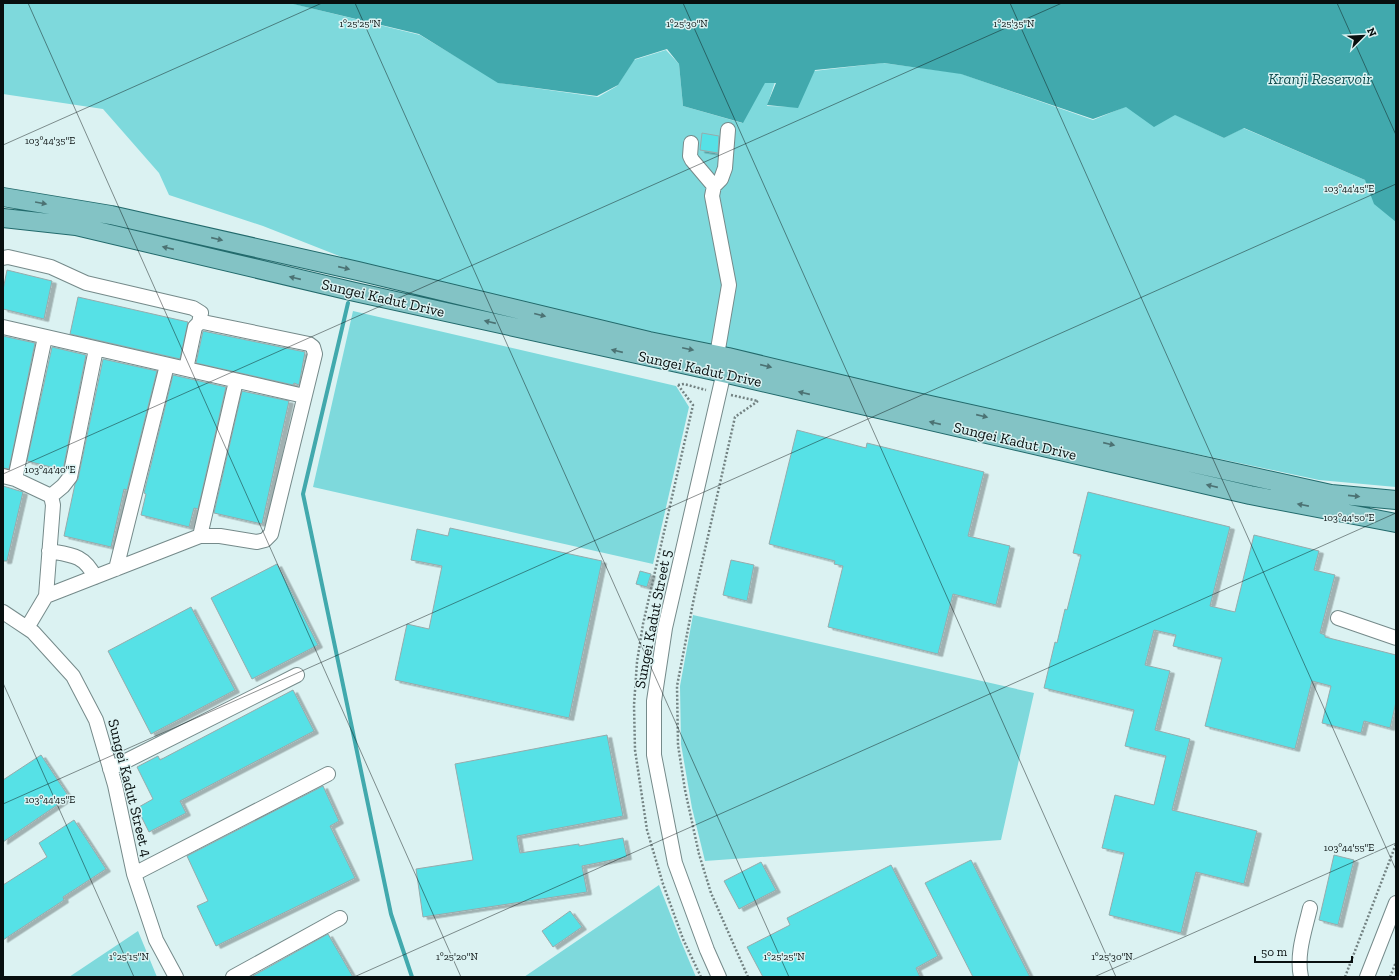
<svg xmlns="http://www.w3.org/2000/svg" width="1399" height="980" font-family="'Zilla Slab',serif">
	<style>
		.green { fill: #7ed9dc }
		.water { fill: #41a9ad }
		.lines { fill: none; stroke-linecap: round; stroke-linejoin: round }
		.stream { stroke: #41a9ad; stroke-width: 4 }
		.building { fill: #56e1e6; stroke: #96abac; filter: url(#shadow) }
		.minor-casing { stroke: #758a8a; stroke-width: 16 }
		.major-casing { stroke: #226a6c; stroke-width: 20 }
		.path { stroke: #738282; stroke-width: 2.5; stroke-dasharray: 2 2; stroke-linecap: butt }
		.minor { stroke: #fff; stroke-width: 14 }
		.major { stroke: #83c3c5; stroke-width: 18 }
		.oneway { fill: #4c7273 }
		.ticks { fill: none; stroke: #080f0f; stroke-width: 1; stroke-opacity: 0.45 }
		.labels { text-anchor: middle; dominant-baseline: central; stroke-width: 3; stroke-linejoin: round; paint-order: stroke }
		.street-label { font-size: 15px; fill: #080f0f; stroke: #dbf2f2 }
		.water-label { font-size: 16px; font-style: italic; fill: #134f51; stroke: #dbf2f2 }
		.ticks-label { font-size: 10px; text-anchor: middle; fill: #080f0f; stroke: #dbf2f2; stroke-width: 3; stroke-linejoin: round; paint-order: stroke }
	</style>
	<defs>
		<filter id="shadow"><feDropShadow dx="4.5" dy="2.5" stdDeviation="0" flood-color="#0004"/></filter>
	</defs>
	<rect width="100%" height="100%" fill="#dbf2f2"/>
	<path class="green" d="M3,3H290L420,35L500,83L598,97L617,86L634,60L666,50L679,64L683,106L742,123L765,82H775L767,106L797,107L814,71L883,63L959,73L1093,120L1127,106L1174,114L1224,138L1243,128L1365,180L1396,220V487L1319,480L423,289L263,226L169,195L159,173L103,109L3,94Z
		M353,311L676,386L689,407L653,564L313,487Z
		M693,615L1034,693L1001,840L705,861L692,808L681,744L680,686Z
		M659,885L680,939L696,977H524Z
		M138,931L157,977H69Z"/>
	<path class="water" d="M289,3H1396V222L1374,204L1365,180L1244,128L1224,138L1175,115L1154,127L1126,107L1093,119L961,74L884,63L815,70L798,108L767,105L776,83H765L743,123L683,106L679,64L667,49L635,59L618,85L597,96L498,83L419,34Z"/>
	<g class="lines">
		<path class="stream" d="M348,303L303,494L391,914L412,977"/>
	</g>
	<path class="building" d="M702,133L719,136L718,153L700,150Z
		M7,270L52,281L44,319L3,309V290Z
		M78,297L188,322L180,359L70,334Z
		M203,331L305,352L299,385L294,383L293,385L196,363Z
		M3,336L35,343L9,469L3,468Z
		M52,347L86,355L63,470L27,461Z
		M103,359L157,371L127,490L124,489L111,547L64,536L75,484L78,479Z
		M173,375L226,387L198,509L194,508L189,527L141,515L146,494L144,493Z
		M242,391L289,401L262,524L214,513Z
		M797,430L866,448L867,443L984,472L968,536L1010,546L996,605L953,594L938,654L828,627L843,566L834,564L835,561L769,544Z
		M3,486L23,492L7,561H3Z
		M1088,492L1230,527L1210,606L1235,612L1254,535L1319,551L1314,570L1335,575L1320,633L1325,635V637L1396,655V702L1390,728L1364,721L1361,733L1322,723L1331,686L1312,681L1295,749L1205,726L1222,658L1173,646L1176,635L1154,630L1145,665L1170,671L1155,730L1190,739L1172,810L1257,831L1244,884L1196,872L1181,933L1109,915L1124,853L1102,848L1115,795L1154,805L1166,756L1125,746L1134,710L1044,688L1055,642L1057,643L1065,609L1067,610L1081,555L1073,553Z
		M450,528L602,561L569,718L395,680L407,624L429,629L442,566L411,560L417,529L448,536Z
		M731,560L754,565L747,601L723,595Z
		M277,564L318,645L252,679L211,598Z
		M640,571L651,574L647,587L636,584Z
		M191,607L235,690L151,734L108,651Z
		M293,690L314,731L180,801L186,813L149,832L137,808L153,799L137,767L158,756L160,760Z
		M607,735L623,816L517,836L520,853L579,844V846L623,838L627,857L582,866L587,892L423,917L416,869L473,860L455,764Z
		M41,755L69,797L3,842V780Z
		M323,786L339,821L330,826L355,878L216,946L197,906L208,901L187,856Z
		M74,820L106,869L63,897L64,900L3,940V885L47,857L39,843Z
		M1334,855L1354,860L1338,925L1319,920Z
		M971,860L1030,977H973L925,883Z
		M761,862L776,890L739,909L724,881Z
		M891,865L938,956L916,968L920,977H763L747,947L790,925L787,918Z
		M570,911L582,927L553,947L542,931Z
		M328,934L353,977H251Z"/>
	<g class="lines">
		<g class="minor-casing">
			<path id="minor" d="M691,143L690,156L692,160L714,186
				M3,258L8,257L51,267L86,283L193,308L201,313L199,323
				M3,327L304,396
				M717,355L729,285L712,196L714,186L721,179L725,168L728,130
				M3,476L15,479L51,496
				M15,479L45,337
				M51,496L63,486L70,477L96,349
				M200,536L236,381
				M49,551C72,555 84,555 95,577
				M116,569L167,365
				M46,596L200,536H220L257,542L265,540L271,534L315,354L313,347L309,344L203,322L199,323L195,327L186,369
				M3,612L33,632L73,676L96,720L115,785L134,874L156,940L176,977
				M1338,618L1396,638
				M27,628L46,596L53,505L51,496
				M110,769L297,675
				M134,874L328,774
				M233,977L340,918
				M719,977L707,950L675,863L654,755V701L665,628L726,363
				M1301,977C1296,954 1305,930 1310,908
				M1367,977L1396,903"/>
		</g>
		<g class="major-casing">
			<path id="major" d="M3,197L111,215L358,271L649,341L728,357L903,399L1331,494L1396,500
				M3,218L76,226L355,292L723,373L1250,495L1396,523"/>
		</g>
		<path class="path" d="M678,385L693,405L643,624L637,662L634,705L635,750L647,830L663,884L683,939L701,977
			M678,385L684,384L706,390
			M731,395L758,401
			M748,977L711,893L699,854L685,790L678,745L677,686L694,598L735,417L758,401
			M1345,977L1396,844
			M1390,977L1396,962"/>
		<use href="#minor" class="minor"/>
		<use href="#major" class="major"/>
	</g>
	<defs><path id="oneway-solid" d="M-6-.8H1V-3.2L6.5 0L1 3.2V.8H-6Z"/></defs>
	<g class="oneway">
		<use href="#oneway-solid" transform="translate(41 203) rotate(10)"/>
		<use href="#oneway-solid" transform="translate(217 239) rotate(13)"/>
		<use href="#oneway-solid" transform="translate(168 248) rotate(-167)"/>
		<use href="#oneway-solid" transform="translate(344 268) rotate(13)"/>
		<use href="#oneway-solid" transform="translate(295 278) rotate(-167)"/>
		<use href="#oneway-solid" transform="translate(540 315) rotate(14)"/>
		<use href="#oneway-solid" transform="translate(490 322) rotate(-167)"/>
		<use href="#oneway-solid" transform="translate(688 349) rotate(12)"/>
		<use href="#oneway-solid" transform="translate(617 351) rotate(-167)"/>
		<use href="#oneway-solid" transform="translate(766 366) rotate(13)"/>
		<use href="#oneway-solid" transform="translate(804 393) rotate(-167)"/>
		<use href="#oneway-solid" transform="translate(982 416) rotate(13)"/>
		<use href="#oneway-solid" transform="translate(935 423) rotate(-167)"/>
		<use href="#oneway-solid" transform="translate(1109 444) rotate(13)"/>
		<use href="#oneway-solid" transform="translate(1212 486) rotate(-167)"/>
		<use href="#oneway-solid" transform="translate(1354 496) rotate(6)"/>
		<use href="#oneway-solid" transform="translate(1303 505) rotate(-169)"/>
	</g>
	<path class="ticks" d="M28,3L461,977M355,3L789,977M683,3L1116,977M1010,3L1396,870M1337,3L1396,135M3,145L322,3M3,474L1062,3M3,683L134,977M3,804L1396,184M354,977L1396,513M1094,977L1396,843"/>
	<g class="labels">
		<g class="street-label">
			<text transform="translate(383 298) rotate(13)">Sungei Kadut Drive</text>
			<text transform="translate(700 369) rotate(12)">Sungei Kadut Drive</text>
			<text transform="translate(1015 441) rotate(13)">Sungei Kadut Drive</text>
			<text transform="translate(653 619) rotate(-79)">Sungei Kadut Street 5</text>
			<text transform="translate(130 788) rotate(76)">Sungei Kadut Street 4</text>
		</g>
		<g class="water-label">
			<text x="1320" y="78">Kranji Reservoir</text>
		</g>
	</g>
	<g class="ticks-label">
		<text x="360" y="27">1°25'25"N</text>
		<text x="687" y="27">1°25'30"N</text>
		<text x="1014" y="27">1°25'35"N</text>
		<text x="50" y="144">103°44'35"E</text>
		<text x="1349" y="192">103°44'45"E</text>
		<text x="50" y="473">103°44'40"E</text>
		<text x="1349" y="521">103°44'50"E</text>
		<text x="50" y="803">103°44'45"E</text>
		<text x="1349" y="851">103°44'55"E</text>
		<text x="129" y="960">1°25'15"N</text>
		<text x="457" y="960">1°25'20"N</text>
		<text x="784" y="960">1°25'25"N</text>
		<text x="1112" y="960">1°25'30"N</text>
	</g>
	<rect width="1399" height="980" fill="none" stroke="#080f0f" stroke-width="8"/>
	<g transform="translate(1363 36) rotate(66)" stroke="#dbf2f2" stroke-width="3" paint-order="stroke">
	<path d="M0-3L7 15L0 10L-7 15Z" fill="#080f0f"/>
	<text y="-6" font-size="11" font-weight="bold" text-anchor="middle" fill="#080f0f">N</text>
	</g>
	<path d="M1255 956v6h97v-6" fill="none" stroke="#080f0f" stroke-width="2"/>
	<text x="1261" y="956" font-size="12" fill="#080f0f" stroke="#dbf2f2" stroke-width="3" paint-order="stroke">50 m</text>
</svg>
